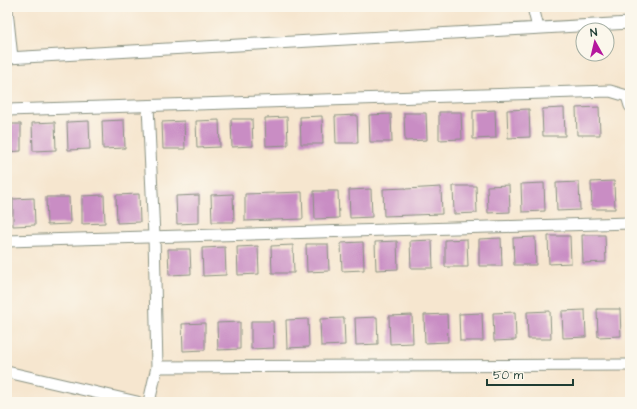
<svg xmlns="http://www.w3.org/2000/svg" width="637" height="409" font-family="'Architects Daughter',sans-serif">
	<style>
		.building { fill: #c98dc4 }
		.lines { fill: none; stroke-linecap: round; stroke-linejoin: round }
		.street-casing { stroke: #8a9282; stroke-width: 13 }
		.street { stroke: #fff; stroke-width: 11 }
	</style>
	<rect width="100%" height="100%" fill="#fbf7ec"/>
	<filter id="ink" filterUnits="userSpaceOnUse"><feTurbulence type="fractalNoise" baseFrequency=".025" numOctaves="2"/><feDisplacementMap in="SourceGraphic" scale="8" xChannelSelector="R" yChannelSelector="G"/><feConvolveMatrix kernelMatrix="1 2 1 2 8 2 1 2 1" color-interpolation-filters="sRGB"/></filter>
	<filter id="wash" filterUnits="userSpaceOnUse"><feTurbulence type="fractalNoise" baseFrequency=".012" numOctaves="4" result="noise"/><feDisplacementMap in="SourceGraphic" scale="16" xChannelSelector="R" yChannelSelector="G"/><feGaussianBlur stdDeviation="0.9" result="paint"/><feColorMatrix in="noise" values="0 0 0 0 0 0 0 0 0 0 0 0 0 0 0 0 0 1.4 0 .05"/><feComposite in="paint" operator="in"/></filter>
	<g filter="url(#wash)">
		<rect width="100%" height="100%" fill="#f6e6cf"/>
		<g id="blocks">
			<path class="building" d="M599,107L600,135H577L576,108Z
				M564,108L565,136H543L542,109Z
				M529,109L530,137L508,138L507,110Z
				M495,110L496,138L473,139V111Z
				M439,112H461L462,139L439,140Z
				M404,113H426L427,140L405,141Z
				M391,114L392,142H370L369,115Z
				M357,115L358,143H336L335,116Z
				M322,116L323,144H301L300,117Z
				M287,117L288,145L266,146L265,118Z
				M231,119H252L253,146L232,147Z
				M124,120L125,148L103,149L102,121Z
				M219,120L220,147L197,148L196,121Z
				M89,121L90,149L68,150L67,122Z
				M184,121L185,149H163L162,122Z
				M55,122L56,150L33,151L32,123Z
				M7,124H21V151L7,152Z
				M614,181L615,209H592L591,182Z
				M579,182L580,210L557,211L556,183Z
				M544,183L545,211L522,212L521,184Z
				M509,185L510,212L488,213L487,186Z
				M453,186H476L477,213L454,214Z
				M441,187L442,214L384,216L383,189L406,188V189Z
				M371,189L372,217L350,218L349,190Z
				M314,191H338L339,218L315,219Z
				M302,192L303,219L245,221V194Z
				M139,194L140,222L117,223L116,195Z
				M233,194L234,222H212L211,195Z
				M104,195L105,223L82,224V196Z
				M199,195V223L177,224L176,196Z
				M46,197H69L70,224L47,225Z
				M34,198L35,225L13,226V199Z
				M582,235H605L606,262L583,263Z
				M548,236H570L571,263L549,264Z
				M535,237L536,265H514L513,238Z
				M501,238L502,266H479V239Z
				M467,239L468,267H445V240Z
				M432,240L433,268H411L410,241Z
				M397,241L398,269L376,270L375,242Z
				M363,242L364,270L342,271L341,243Z
				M306,244H328L329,271L307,272Z
				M293,245L294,273H272L271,246Z
				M258,246L259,274L238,275L237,247Z
				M225,247L226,275L203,276L202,248Z
				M168,249H190L191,274L169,275Z
				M597,309H620L621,336L598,337Z
				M585,310L586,337L563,338L562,311Z
				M550,311L551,339H528L527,312Z
				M515,312L516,340L494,341L493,313Z
				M482,313L483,341H460L459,314Z
				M447,314L448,342L425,343L424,315Z
				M412,315L413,343L390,344L389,316Z
				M377,317L378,344L356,345L355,318Z
				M344,318L345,345L321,346L320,319Z
				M308,319L309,347L287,348L286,320Z
				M251,321H273L274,348L251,349Z
				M240,322V349L218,350L217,323Z
				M205,323V350L183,351L182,324Z"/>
		</g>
	</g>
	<g filter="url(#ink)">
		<use href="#blocks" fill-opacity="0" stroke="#8a9282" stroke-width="1"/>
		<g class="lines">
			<g class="street-casing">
				<path id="street" d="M533,7L538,28
					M7,10L12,58
					M7,58L630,23
					M148,106L154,236L157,367L149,402
					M7,110L610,91L627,96L630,106
					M7,241L630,223
					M157,367L630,365
					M7,372L137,402"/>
			</g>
			<use href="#street" class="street"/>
		</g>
	</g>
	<rect width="637" height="409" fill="none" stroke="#fbf7ec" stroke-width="24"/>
	<g transform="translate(595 42) rotate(352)"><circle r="19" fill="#fbf7ec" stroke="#a3ada2"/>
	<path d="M0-3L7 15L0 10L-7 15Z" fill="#b5179e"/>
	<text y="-6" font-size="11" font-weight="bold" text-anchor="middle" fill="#1f3d34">N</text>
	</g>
	<path d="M487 379v6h86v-6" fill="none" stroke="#1f3d34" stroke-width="2"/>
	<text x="493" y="379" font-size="12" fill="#1f3d34" stroke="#fbf7ec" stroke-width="3" paint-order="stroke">50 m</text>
</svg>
